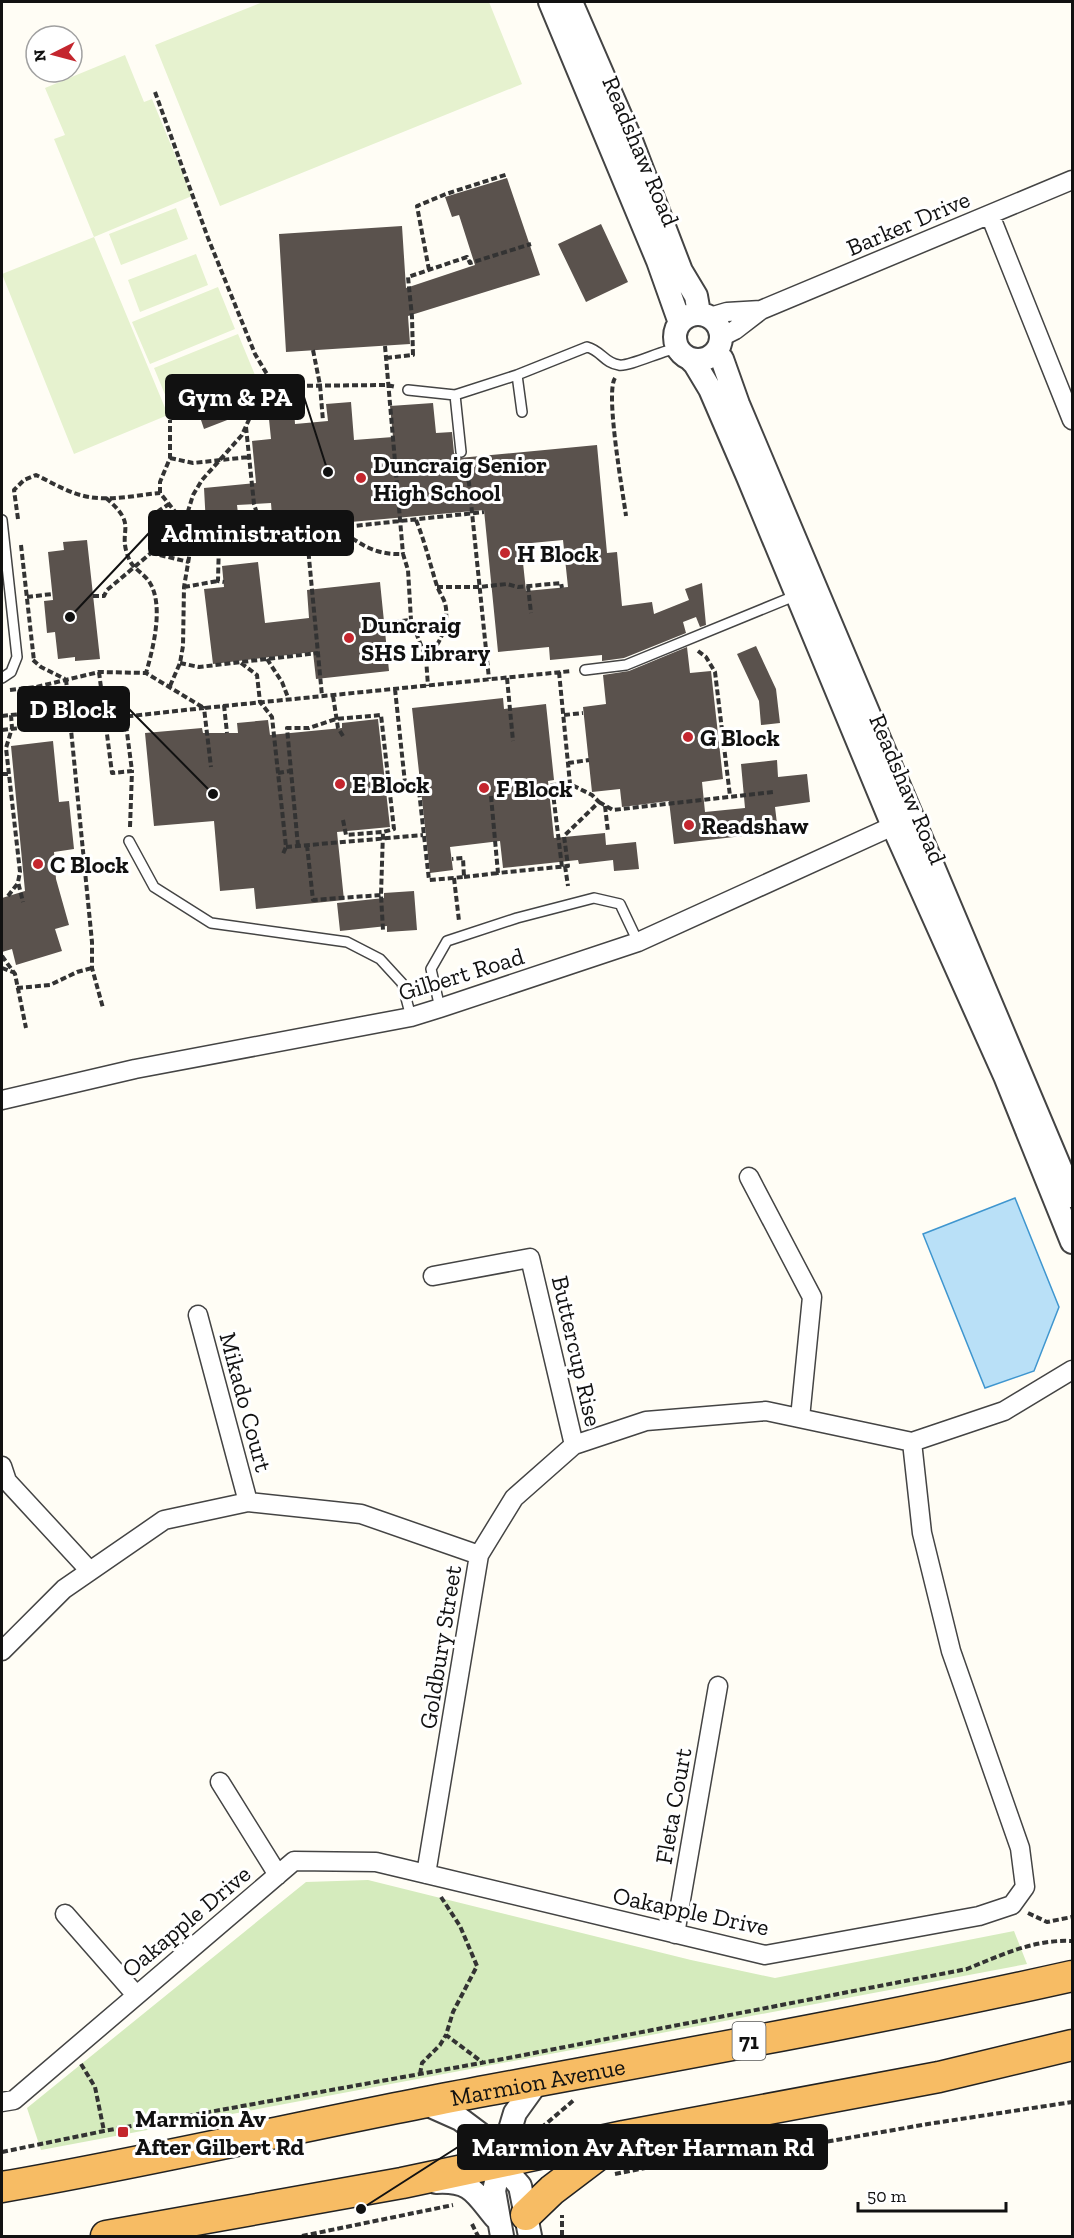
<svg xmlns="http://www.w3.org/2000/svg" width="1074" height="2238" font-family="'Zilla Slab',serif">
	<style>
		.green { fill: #d5ebbd }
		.pitch { fill: #e6f2cf }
		.water { fill: #b9e0f7; stroke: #3f96cf; stroke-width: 1.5 }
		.building { fill: #5a524d; fill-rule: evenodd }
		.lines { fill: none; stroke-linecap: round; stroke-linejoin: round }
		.service-casing { stroke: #444; stroke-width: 12 }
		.minor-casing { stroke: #444; stroke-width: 21 }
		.tertiary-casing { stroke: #444; stroke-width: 26 }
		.trunk-casing { stroke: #222; stroke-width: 33 }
		.path { stroke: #333; stroke-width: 4; stroke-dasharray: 6 3; stroke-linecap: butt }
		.service { stroke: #fff; stroke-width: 9 }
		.minor { stroke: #fff; stroke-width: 18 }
		.tertiary { stroke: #fff; stroke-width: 22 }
		.trunk { stroke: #f7bc64; stroke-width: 30 }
		.poi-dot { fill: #c4262e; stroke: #fff; stroke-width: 2 }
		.labels { text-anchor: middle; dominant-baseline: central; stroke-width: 6; stroke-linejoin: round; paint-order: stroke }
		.shield { fill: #fff; stroke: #585858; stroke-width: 1.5 }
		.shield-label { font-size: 22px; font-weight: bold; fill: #111 }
		.street-label { font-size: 24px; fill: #111; stroke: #fff }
		.poi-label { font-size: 24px; font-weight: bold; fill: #111; stroke: #fff; text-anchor: start }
		.leader { fill: none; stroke: #111; stroke-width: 2 }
		.callout-dot { fill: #111; stroke: #fff; stroke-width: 2 }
		.callout { fill: #111; stroke: #111; stroke-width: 2 }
		.callout-label { font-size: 26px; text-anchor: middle; font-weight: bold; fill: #fff }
	</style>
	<rect width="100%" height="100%" fill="#fffdf5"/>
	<path class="green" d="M368,1880L691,1960L775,1978L1014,1931L1027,1964L41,2150L27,2108L306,1882Z"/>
	<path class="pitch" d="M263,2H489L522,84L220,206L155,45Z
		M125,55L144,102L152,99L192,196L94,237L168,415L74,454L2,274L94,237L54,139L65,135L45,88Z
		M176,208L188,239L121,265L109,234Z
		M196,254L208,285L140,312L128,280Z
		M218,287L235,329L150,364L132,322Z
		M238,334L255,375L171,409L154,368Z"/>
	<path class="water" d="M1015,1198L1059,1307L1034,1371L985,1388L923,1234Z"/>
	<path class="building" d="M507,178L540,275L408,316L410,344L286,352L279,234L402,226L406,288L475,265L459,215L452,217L445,197Z
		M601,224L628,282L586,302L558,244Z
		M246,390L253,410L204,429L198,411L229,399V397Z
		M351,402L354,440L393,437L390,406L433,403L436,433L452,432L454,453L459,458L597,445L607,553L617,552L622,606L652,602L654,614L689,600L685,589L702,583L706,625L700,627L696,617L683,622L686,633L624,658L602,661V655L550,660L549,647L498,652L484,510L273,529L271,503L237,505L239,522L206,525L204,488L256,483L252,441L271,439L268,409L294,407L295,424L328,421L326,404ZM563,540L568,587L526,591L521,544Z
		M87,540L100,659L75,661V657L58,659L55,632L47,633L44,601L53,600L48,552L64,550L63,542Z
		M258,562L265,623L309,618L307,590L380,582L389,671L316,679L313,652L213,664L204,589L224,587L222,566Z
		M756,646L776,689L780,723L761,725L759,701L737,654Z
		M687,647L690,673L711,671L723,779L702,782L705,812L745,808L741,764L777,760L778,777L807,774L810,802L775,807L778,832L674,844L669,801L622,807L620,789L592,792L583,707L606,704L603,675L629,671Z
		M503,698L504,709L546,704L554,780L548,781L554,838L605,833L606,845L636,842L639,869L614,871L613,860L579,864L578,860L503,868L500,841L450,847L453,870L430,873L412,708Z
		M378,719L390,827L337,832L344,900L256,909L254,888L220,891L214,821L154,826L145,733L202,728L203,733H238L237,723L268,720L270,735L342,728V723Z
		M53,741L59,802L69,801L74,849L54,852L56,879L69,925L55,929L62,951L16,965L12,949L2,952V898L25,891L11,746Z
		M414,891L417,930L387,932V926L340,931L337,903L384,898V893Z"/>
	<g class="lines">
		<g class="service-casing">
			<path id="service" d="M517,375L522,412
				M408,390L455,395L517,375L587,347C602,351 604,363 619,365C629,367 663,350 678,348
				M455,395L461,452
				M2,520L17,657L11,672L2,678
				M585,670L626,665L797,595
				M129,841L154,887L211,923L347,942L380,959L402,983L411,1017
				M440,1008L431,969L447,941L517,918L594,898L620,904L638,942"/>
		</g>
		<g class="minor-casing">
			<path id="minor" d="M990,215L1072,420
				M710,317L727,312L761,310
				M721,337L735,330L761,310L1072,180
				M2,1100L135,1069L411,1017L440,1008L638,942L904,821
				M749,1177L812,1297L800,1418
				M433,1276L530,1258L574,1445
				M198,1315L248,1502
				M2,1466L7,1481L90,1571
				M2,1651L64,1589L164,1520L248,1502L361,1514L479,1555
				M220,1782L278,1875
				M426,1874L479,1555L514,1498L574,1445L646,1421L766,1411L912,1442L1004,1411L1072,1370
				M65,1914L136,1995
				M675,1934L718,1686
				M2,2102L14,2100L294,1861L376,1862L765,1955L979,1916L1012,1905L1025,1887L1020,1848L951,1651L922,1533L912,1442"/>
		</g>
		<g class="tertiary-casing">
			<path id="tertiary" d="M550,2L658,261L680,323
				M571,2L630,138L681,271L696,296L699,313
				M675 337a23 23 0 1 1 46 0a23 23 0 1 1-46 0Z
				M714,354L722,359L738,404L1072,1196
				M690,359L695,364L710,389L748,477L893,826L1005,1076L1072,1242
				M424,2103L460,2119L480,2134L500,2163L520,2186L530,2236
				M436,2182C472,2180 475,2193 496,2218
				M502,2236L494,2191L500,2163L515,2113L538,2081"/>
		</g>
		<g class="trunk-casing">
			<g id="trunk">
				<path id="s1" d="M2,2187C147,2162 292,2128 437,2100C649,2060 862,2023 1072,1976"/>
				<path d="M526,2215L552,2190L614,2143"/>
				<path d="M106,2236L402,2183L624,2136L939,2077L1072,2045"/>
			</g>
		</g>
		<path class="path" d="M155,92L208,238L255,354L274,386
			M429,270L417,206L446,194L508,174
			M385,346L403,554
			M313,350L320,385L323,421
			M386,358L413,355L412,317L408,277L467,257L470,263L531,244
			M615,378C605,393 623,493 626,516
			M246,427L254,504L264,536
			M170,458L193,463L249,457
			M464,463L469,483L489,679
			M160,493V482L170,458V420
			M106,498C140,527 116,529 129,559C133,569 145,574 150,583C164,606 153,649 146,673
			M18,519L14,490L24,480L36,475C53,483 70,494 89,497C112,501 137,495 160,493L193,534L205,542L484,512
			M416,520C425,542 430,564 437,586C439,592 443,597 445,603C450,622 440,646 426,658
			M185,521L193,495L202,480L242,435L251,415L263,407L274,386L387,385L396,387
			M223,523L219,541L218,581L224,582
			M306,526L322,696
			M337,528C361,544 373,555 403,554L408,570L411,620L426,658L428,686
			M21,545L34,661
			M151,553L189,562
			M528,586L531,613
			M184,587L218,581
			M437,587H479L507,584L518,587L561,583L562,588
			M93,596H104L107,590L151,553L157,512L169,504
			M27,597L52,594
			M384,623L411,620
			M698,651L706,657L715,672L730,796
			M267,659L282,682L289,700
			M33,660L41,667L65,679
			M180,663L199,667L318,653
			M241,663L257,675L260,702L272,717L286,847L283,854
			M99,672L112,773L132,771L125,717
			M559,672L570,784L552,785L562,867
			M507,678L513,741
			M66,679L92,942V968L103,1008
			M170,686L180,663L183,646L184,587L193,534
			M395,689L405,783L418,782L429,880L464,877L463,858L452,859
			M10,690L36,687
			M333,696L338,728L343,736
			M224,705L227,733
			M11,715L12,728L6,748L20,872L18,882L23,902
			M564,715L583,713
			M2,716L39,712L36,687L99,672L146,673L204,708L572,671
			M2,730L204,708L211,767
			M568,763L589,760
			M278,773L290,771
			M2,774H9
			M491,796L498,873L568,866L564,836L599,802L592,795L570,784
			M599,802L613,810L773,792
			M605,806L608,832
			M343,820L346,835L383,832
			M130,827L132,771
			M307,845L313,900L381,895
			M298,846L287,728H309L336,719L381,715L394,829L383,832L381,895L383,930
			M286,847L423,835
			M565,866L568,886
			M464,877L498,873
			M454,878L459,921
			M8,896L18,883
			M2,956L15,974L26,1028
			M2,968L15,973
			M17,988L50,985L77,972L92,968
			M441,1897L460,1926L477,1966L453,2012L446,2035L482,2062
			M1028,1913L1047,1922L1072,1917
			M81,2064L95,2087L104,2131
			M420,2074L422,2063L440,2045L446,2035
			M541,2128L574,2100
			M2,2152L104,2131L503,2059L967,1969C1001,1955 1035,1939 1072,1941
			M615,2174L675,2162L693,2165L928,2124L1072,2102
			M472,2224L478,2236
			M302,2236L453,2205
			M562,2236V2215"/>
		<use href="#service" class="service"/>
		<use href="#minor" class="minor"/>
		<use href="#tertiary" class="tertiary"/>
		<use href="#trunk" class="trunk"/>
	</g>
	<g class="poi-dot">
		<circle cx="361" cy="478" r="6"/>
		<circle cx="505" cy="553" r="6"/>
		<circle cx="349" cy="638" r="6"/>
		<circle cx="688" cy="737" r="6"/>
		<circle cx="340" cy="784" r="6"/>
		<circle cx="484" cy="788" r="6"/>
		<circle cx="689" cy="825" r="6"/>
		<circle cx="38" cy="864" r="6"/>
		<rect x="117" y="2126" width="12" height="12" rx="3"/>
	</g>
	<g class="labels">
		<rect class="shield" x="732.5" y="2022" width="33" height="38" rx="4.5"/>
		<g class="shield-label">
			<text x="749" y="2041">71</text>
		</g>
		<g class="street-label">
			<text transform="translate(641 151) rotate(67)">Readshaw Road</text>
			<text transform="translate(908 223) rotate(-23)">Barker Drive</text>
			<text transform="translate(908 789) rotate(67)">Readshaw Road</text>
			<text transform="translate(461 974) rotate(-17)">Gilbert Road</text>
			<text transform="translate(577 1351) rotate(77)">Buttercup Rise</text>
			<text transform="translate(246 1402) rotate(75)">Mikado Court</text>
			<text transform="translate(440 1647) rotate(-81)">Goldbury Street</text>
			<text transform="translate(673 1806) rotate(-80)">Fleta Court</text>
			<text transform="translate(691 1911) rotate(12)">Oakapple Drive</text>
			<text transform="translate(186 1921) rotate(-40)">Oakapple Drive</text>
			<text stroke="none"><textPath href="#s1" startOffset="546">Marmion Avenue</textPath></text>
		</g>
		<g class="poi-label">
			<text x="373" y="464">Duncraig Senior<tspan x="373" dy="28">High School</tspan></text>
			<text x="517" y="553">H Block</text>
			<text x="361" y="624">Duncraig<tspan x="361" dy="28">SHS Library</tspan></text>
			<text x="700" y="737">G Block</text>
			<text x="352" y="784">E Block</text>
			<text x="496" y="788">F Block</text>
			<text x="701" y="825">Readshaw</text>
			<text x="50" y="864">C Block</text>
			<text x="135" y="2118">Marmion Av<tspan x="135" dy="28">After Gilbert Rd</tspan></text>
		</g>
	</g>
	<path class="leader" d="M328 472L304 397M70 617L149 533M213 794L129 709M361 2209L458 2147"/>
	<g class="callout-dot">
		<circle cx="328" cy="472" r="6"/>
		<circle cx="70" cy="617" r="6"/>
		<circle cx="213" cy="794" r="6"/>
		<circle cx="361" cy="2209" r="6"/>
	</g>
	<g class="callout">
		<rect x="166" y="375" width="138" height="44" rx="6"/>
		<rect x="149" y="511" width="204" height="44" rx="6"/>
		<rect x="18" y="687" width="111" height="44" rx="6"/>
		<rect x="458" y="2125" width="369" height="44" rx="6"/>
	</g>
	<g class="callout-label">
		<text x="235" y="406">Gym &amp; PA</text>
		<text x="251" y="542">Administration</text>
		<text x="73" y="718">D Block</text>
		<text x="643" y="2156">Marmion Av After Harman Rd</text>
	</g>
	<rect width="1074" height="2238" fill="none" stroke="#111111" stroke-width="6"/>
	<g transform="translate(54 54) rotate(264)"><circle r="28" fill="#ffffff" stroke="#a0a0a0" stroke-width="1.5"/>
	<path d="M0-4.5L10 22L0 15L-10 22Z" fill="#c4262e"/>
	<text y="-9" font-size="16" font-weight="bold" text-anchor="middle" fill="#111111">N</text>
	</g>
	<path d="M858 2202v9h148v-9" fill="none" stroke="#111111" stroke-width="3"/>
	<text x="867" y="2202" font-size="18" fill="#111111" stroke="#ffffff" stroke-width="4.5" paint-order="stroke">50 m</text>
</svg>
